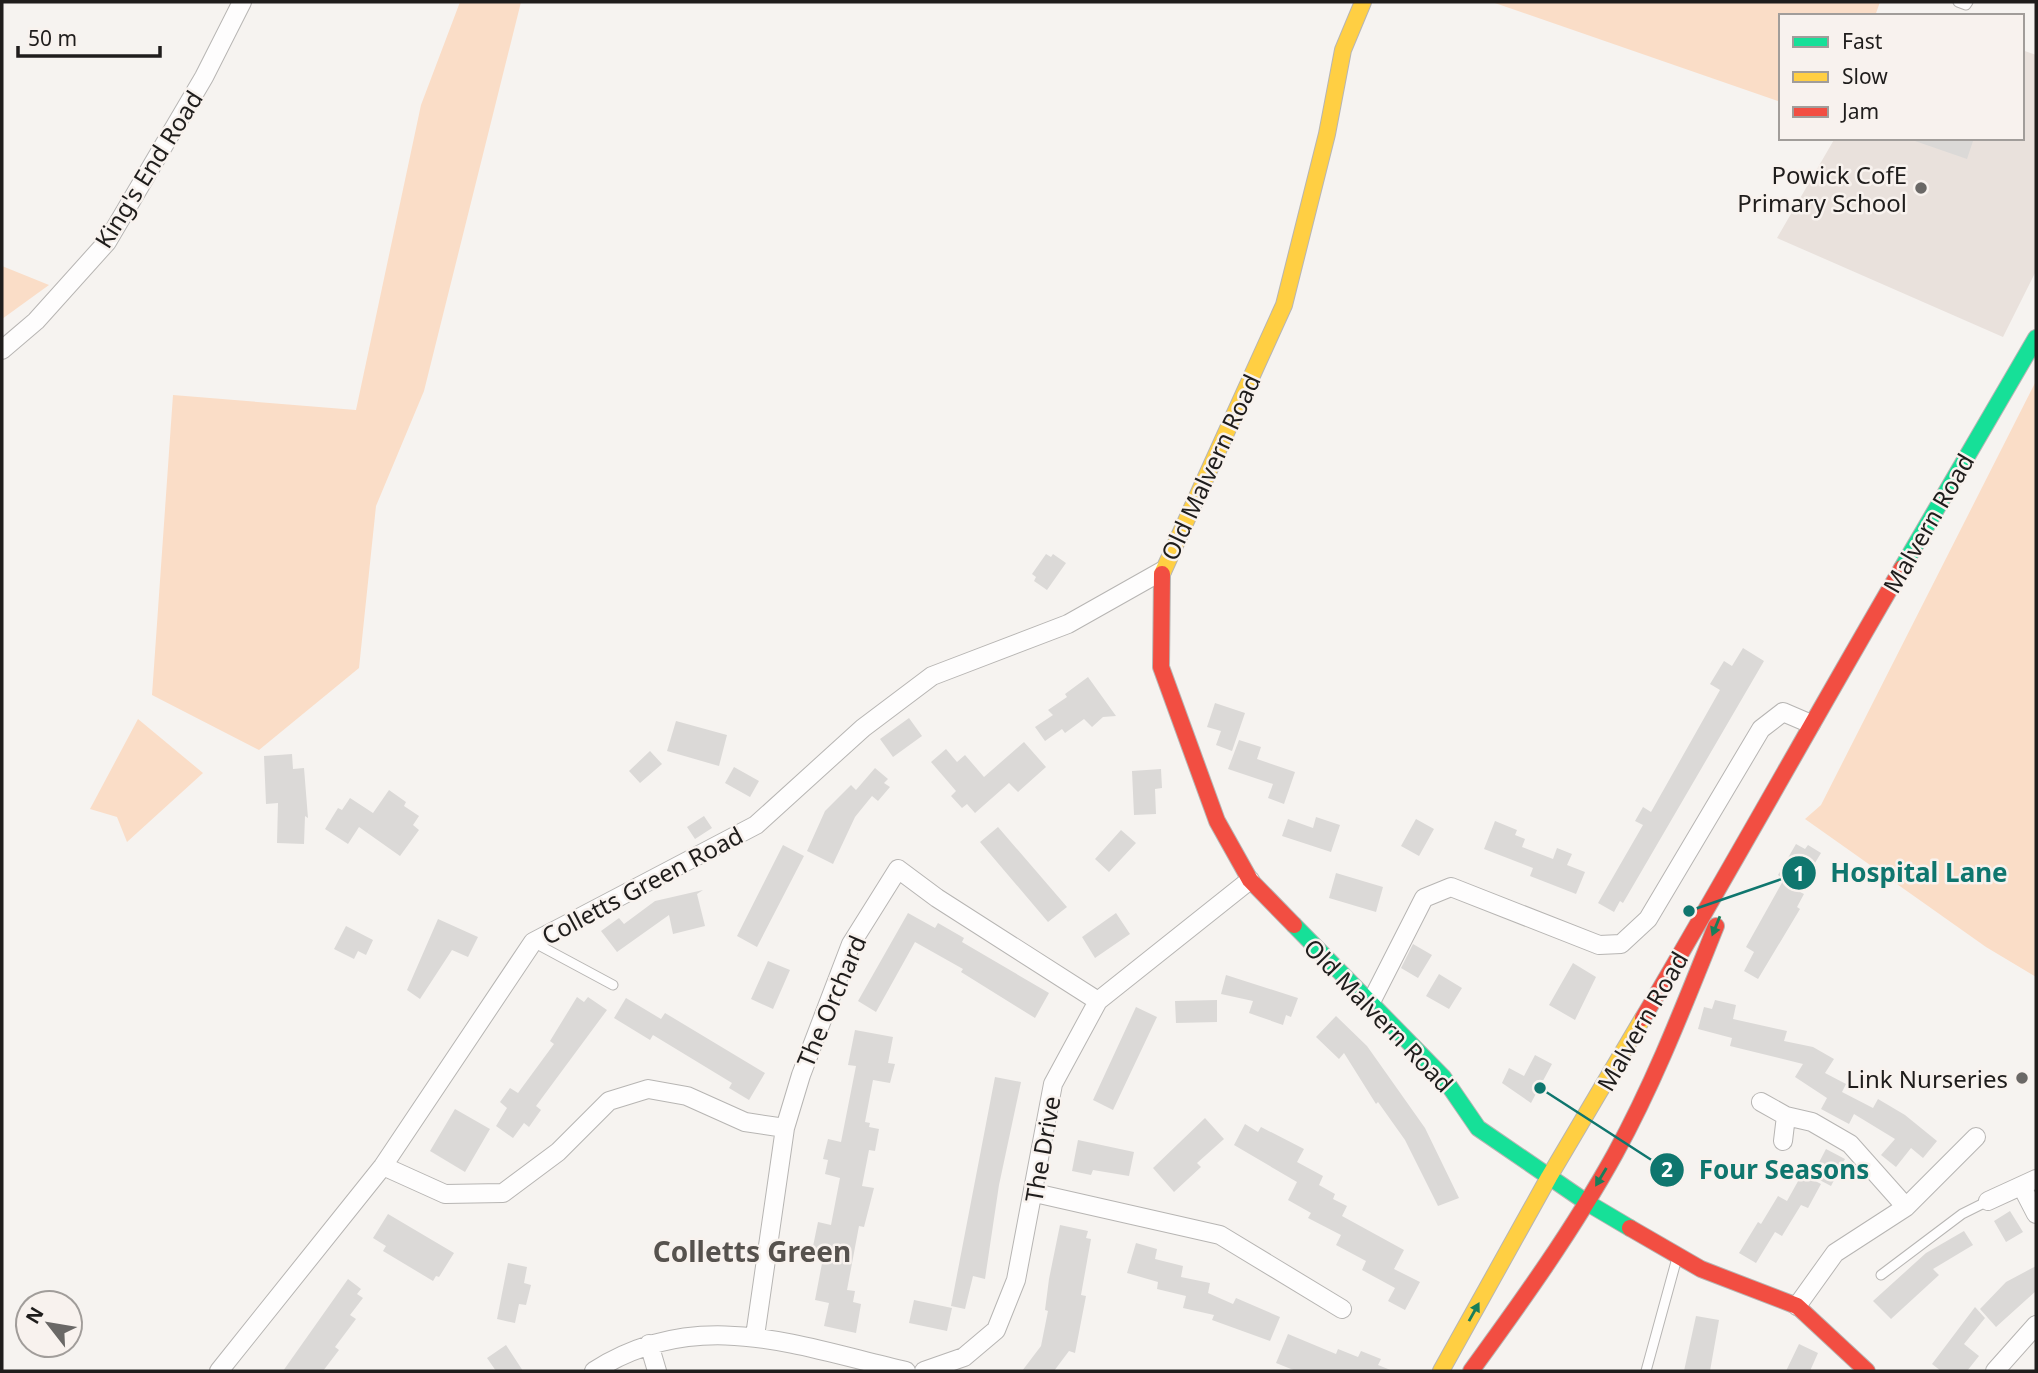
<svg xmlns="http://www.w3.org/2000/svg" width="2038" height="1373" font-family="'Noto Sans',sans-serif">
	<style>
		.built { fill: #e9e1dc }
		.green { fill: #faddc7 }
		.building { fill: #dbd9d7 }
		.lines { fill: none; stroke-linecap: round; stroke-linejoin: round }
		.lane-casing { stroke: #b7b5b3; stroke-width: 11 }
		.street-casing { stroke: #b7b5b3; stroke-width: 20 }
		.fast-casing { stroke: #b7b5b3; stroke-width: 18 }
		.slow-casing { stroke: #b7b5b3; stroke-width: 18 }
		.jam-casing { stroke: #b7b5b3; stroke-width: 18 }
		.lane { stroke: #fefdfd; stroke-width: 9 }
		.street { stroke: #fefdfd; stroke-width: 18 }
		.fast { stroke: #16e098; stroke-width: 16 }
		.slow { stroke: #ffcf43; stroke-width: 16 }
		.jam { stroke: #f24e42; stroke-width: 16 }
		.oneway { fill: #1a7e5a }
		.poi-dot { fill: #6a6866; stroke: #f8f2ee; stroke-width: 2.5 }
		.labels { text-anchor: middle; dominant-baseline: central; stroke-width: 5; stroke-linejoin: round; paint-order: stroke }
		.street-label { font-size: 24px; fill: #1f1d1c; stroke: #f8f2ee }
		.poi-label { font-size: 24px; fill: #1f1d1c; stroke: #f8f2ee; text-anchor: end }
		.quarter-label { font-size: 28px; font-weight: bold; fill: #56524e; stroke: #f8f2ee }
		.leader { fill: none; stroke: #0f766e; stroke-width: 2.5 }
		.callout-dot { fill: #0f766e; stroke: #f8f2ee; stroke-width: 2.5 }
		.mark-label { font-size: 21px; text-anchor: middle; font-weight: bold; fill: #fff }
		.callout-label { font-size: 26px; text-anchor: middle; font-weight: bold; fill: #0f766e; stroke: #f8f2ee; stroke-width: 5; stroke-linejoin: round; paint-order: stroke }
	</style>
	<rect width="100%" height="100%" fill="#f6f3f0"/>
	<path class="built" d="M2022,50L2036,55V271L2003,337L1777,238L1835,138H2022Z"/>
	<path class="green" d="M460,2H521L424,391L376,506L359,668L259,750L152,695L173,395L356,410L421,105Z
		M1492,2H1880L1875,16H1781V102Z
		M2,266L49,285L2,319Z
		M2036,381V977L1986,947L1805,819L1821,805Z
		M138,719L203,773L127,842L117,817L90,809Z"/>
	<path class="building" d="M1915,138H1974L1967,159L1915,141Z
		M1046,554L1051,557L1053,554L1066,563L1047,590L1034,581L1036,577L1032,574Z
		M1743,648L1764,661L1623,903L1620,901L1614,912L1598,903L1643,825L1635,821L1643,807L1651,812L1720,690L1710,684L1724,661L1732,666Z
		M1088,677L1116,716L1103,717L1092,727L1084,719L1065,733L1062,729L1045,741L1035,727L1053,715L1048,710L1067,697L1065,694Z
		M1215,703L1245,713L1232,751L1216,745L1221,731L1207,727Z
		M909,718L922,736L893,757L880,739Z
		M676,721L727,735L719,766L667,751Z
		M1239,740L1261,747L1257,759L1295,772L1284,804L1268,798L1273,784L1228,769Z
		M1024,742L1046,767L1018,792L1009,783L975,813L967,804L962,808L951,796L956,791L931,762L946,749L957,762L965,755L984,777Z
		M650,751L662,764L640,783L629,771Z
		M292,754L293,769L304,768L308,818L305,816L304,844L277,843L278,803L266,804L264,756Z
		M734,767L759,781L750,797L725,783Z
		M875,768L888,779L884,783L890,787L878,801L872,796L855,817L833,864L807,851L825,811L851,785L856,790Z
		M1161,769L1162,788L1155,789L1156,814L1134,815L1132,771Z
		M389,790L406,802L404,806L419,816L413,825L419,830L400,856L359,827L348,844L325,829L338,808L342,810L350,798L373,813Z
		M704,816L712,828L695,839L687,827Z
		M1316,817L1340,825L1331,852L1282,836L1288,819L1313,828Z
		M1416,819L1434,829L1419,856L1401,846Z
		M1495,821L1517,830L1515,835L1525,839L1522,847L1553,859L1557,848L1572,854L1567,865L1585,872L1576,894L1530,876L1533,868L1484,849Z
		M998,827L1067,907L1048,922L980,842Z
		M1121,830L1136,843L1109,872L1095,859Z
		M1796,844L1805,849L1808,845L1821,853L1798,891L1804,894L1797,907L1800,909L1758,979L1744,971L1754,952L1746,947L1784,879L1778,875Z
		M783,845L804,856L757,947L737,936Z
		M1336,873L1383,887L1376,912L1329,898Z
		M703,890L697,894L705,926L673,934L669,915L617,952L601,931L619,918L624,924L655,901Z
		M908,913L935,928L938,923L964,938L962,942L1049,993L1035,1018L961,972L963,969L915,942L876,1012L858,1001Z
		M1116,913L1130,934L1095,958L1082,937Z
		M438,919L478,937L468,957L452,950L420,999L407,990Z
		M346,926L373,940L366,955L358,951L354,959L334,949Z
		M1413,944L1432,955L1418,978L1401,968Z
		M768,961L790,970L773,1009L751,999Z
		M1573,963L1596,977L1575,1020L1549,1005Z
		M1439,974L1462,988L1449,1009L1426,996Z
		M1226,975L1298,998L1291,1017L1286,1015L1283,1025L1249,1013L1253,1001L1221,994Z
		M577,997L584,1002L588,997L607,1010L536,1106L541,1110L529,1127L524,1123L513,1138L496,1126L507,1108L500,1102L510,1088L518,1093L554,1044L550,1041Z
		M626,998L661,1019L665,1013L765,1073L749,1100L729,1088L732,1083L653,1035L650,1040L614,1018Z
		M1217,1000V1022L1176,1023L1175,1001Z
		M1715,1000L1736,1005L1733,1019L1787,1031L1784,1041L1813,1047L1834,1059L1825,1073L1846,1084L1842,1092L1873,1108L1878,1099L1905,1115L1937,1141L1923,1158L1911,1148L1896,1167L1881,1155L1895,1139L1854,1114L1849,1124L1821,1109L1827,1098L1795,1077L1803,1064L1730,1046L1732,1038L1698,1029L1704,1007L1712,1009Z
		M1136,1007L1157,1017L1113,1110L1093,1100Z
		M1336,1016L1367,1046L1425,1128L1459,1198L1438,1206L1405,1140L1378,1102L1376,1104L1344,1053L1339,1059L1316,1037Z
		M855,1030L893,1037L888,1063L895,1064L890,1083L873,1080L865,1122L870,1123L869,1127L879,1129L875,1151L869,1150L862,1186L874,1188L864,1227L859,1226L847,1290L855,1291L853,1302L861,1304L856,1333L824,1326L829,1303L815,1300L823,1258L811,1256L818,1222L831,1225L840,1178L825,1174L828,1160L823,1159L828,1139L841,1142L856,1066L848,1065Z
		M1535,1055L1552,1064L1531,1103L1502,1083L1509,1068L1524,1076Z
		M995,1077L1021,1082L999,1185L985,1279L973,1276L965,1309L951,1306Z
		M455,1109L490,1129L465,1172L430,1151Z
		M1205,1118L1224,1139L1197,1163L1201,1167L1174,1192L1153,1168Z
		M1245,1124L1258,1132L1261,1127L1304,1149L1297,1162L1323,1176L1319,1185L1335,1194L1333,1199L1347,1206L1342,1216L1404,1250L1394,1269L1420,1282L1405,1310L1388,1301L1395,1288L1362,1270L1366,1261L1336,1245L1341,1235L1308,1218L1311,1213L1288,1200L1297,1182L1234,1145Z
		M1078,1140L1134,1152L1129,1176L1093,1170L1091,1175L1072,1171Z
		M1826,1149L1845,1159L1831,1186L1812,1176Z
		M1802,1174L1821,1184L1808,1208L1801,1205L1782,1236L1775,1232L1756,1263L1739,1253L1758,1222L1761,1224L1778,1196L1787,1201Z
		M2010,1211L2023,1232L2006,1242L1994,1221Z
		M388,1214L454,1253L439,1277L436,1276L433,1281L383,1251L386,1246L373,1238Z
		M1060,1225L1088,1231L1086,1238L1091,1239L1081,1295L1086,1296L1075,1353L1069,1351L1054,1371H1022L1041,1346L1048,1311L1045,1310L1049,1279Z
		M1964,1231L1973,1245L1933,1269L1939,1275L1891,1319L1873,1301L1926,1253Z
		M1136,1243L1157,1249L1155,1259L1183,1266L1181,1277L1210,1283L1208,1293L1233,1304L1236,1298L1280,1317L1270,1341L1212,1320L1214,1315L1183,1308L1186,1296L1157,1289L1158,1282L1127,1273Z
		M508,1263L527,1267L524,1283L531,1285L526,1305L519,1304L515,1323L497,1319Z
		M2036,1266V1291L1996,1327L1980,1309L2006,1282Z
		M348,1279L361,1289L357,1294L363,1298L350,1315L356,1319L335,1347L339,1350L323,1371H283Z
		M914,1300L952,1308L947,1331L909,1323Z
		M1975,1307L1985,1318L1964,1344L1979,1356L1967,1371H1941L1932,1364Z
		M1696,1316L1719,1320L1710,1371H1684Z
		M1288,1334L1336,1354L1338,1349L1358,1357L1361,1351L1381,1359L1378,1365L1393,1371H1296L1276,1363Z
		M1799,1344L1818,1353L1810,1371H1786Z
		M506,1345L523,1371H496L487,1358Z"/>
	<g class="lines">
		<g class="lane-casing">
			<path id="lane" d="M1958,2L1966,5L1968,2
				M533,942L613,985
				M1881,1275L1962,1214L1988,1201
				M1646,1371L1677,1258"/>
		</g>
		<g class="street-casing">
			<path id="street" d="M2,350L36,321L107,242L204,77L242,2
				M1371,1002L1424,898L1451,887L1599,945L1621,944L1648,919L1761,729L1783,712L1811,724
				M1761,1102L1786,1116L1812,1122L1850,1144L1906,1207
				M1783,1141L1786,1116
				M383,1166L445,1194L503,1193L558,1152L609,1101L648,1089L687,1096L745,1122L785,1128
				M2022,1187L2036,1214
				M1035,1193L1220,1235L1342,1309
				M1988,1201L2036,1179
				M1797,1306L1835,1253L1906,1207L1976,1137
				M755,1336L785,1128L801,1075L851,944L898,869L937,898L1098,1001
				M649,1344L657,1371
				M219,1371L383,1166L533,942L756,825L863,728L932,676L1068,624L1162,571
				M594,1371C697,1305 797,1346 906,1371
				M924,1371L964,1357L996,1330L1016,1280L1053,1084L1098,1001L1250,880
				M1995,1371L2036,1325"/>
		</g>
		<g class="fast-casing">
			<path id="fast" d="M1902,568L2036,338
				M1294,925L1443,1077L1478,1128L1586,1202L1630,1228"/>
		</g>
		<g class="slow-casing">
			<path id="slow" d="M1162,574L1284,305L1327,134L1343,50L1363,2
				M1441,1371L1549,1177L1643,1018"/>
		</g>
		<g class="jam-casing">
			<path id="jam" d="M1162,574L1161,667L1217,821L1250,880L1294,925
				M1643,1018C1731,869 1815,717 1902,568
				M1630,1228L1701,1269L1797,1306L1867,1371
				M1471,1371C1522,1301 1573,1230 1615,1154C1655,1081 1685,1003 1716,926"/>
		</g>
		<use href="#lane" class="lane"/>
		<use href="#street" class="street"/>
		<use href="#fast" class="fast"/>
		<use href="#slow" class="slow"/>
		<use href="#jam" class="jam"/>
	</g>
	<defs><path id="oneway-solid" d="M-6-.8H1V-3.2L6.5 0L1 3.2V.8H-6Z" transform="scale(1.75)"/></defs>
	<g class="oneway">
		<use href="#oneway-solid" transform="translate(1716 926) rotate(112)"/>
		<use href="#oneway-solid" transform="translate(1601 1177) rotate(121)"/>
		<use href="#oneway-solid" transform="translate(1474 1312) rotate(-61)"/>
	</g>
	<g class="poi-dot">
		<circle cx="1921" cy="188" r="7"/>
		<circle cx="2022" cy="1078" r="7"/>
	</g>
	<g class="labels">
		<g class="street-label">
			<text transform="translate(148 169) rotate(-58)">King's End Road</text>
			<text transform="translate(1210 467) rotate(-65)">Old Malvern Road</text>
			<text transform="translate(1928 523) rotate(-60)">Malvern Road</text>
			<text transform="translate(642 885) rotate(-28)">Colletts Green Road</text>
			<text transform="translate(831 1001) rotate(-67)">The Orchard</text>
			<text transform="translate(1379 1015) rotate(46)">Old Malvern Road</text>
			<text transform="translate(1642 1021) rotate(-60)">Malvern Road</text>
			<text transform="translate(1042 1149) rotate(-80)">The Drive</text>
		</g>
		<g class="poi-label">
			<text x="1907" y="174">Powick CofE<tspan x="1907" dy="28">Primary School</tspan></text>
			<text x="2008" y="1078">Link Nurseries</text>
		</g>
		<g class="quarter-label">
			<text x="752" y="1251">Colletts Green</text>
		</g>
	</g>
	<path class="leader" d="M1689 911L1799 873M1540 1088L1667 1170"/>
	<g class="callout-dot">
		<circle cx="1689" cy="911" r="7"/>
		<circle cx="1540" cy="1088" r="7"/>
		<circle cx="1799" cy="873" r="18"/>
		<circle cx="1667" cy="1170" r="18"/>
	</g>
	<g class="mark-label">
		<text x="1799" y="881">1</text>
		<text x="1667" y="1177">2</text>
	</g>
	<g class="callout-label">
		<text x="1919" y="882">Hospital Lane</text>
		<text x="1784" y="1179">Four Seasons</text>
	</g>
	<rect width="2038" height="1373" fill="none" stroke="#1f1d1c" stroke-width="7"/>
	<rect x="1779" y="14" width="245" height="126" fill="#f8f2ee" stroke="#a19d9a" stroke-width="2"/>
	<rect x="1793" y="37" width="35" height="10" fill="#16e098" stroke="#a19d9a" stroke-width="2"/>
	<text x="1842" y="49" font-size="21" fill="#1f1d1c">Fast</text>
	<rect x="1793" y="72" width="35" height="10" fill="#ffcf43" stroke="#a19d9a" stroke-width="2"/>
	<text x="1842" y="84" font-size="21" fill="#1f1d1c">Slow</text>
	<rect x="1793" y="107" width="35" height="10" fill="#f24e42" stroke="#a19d9a" stroke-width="2"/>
	<text x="1842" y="119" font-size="21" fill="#1f1d1c">Jam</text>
	<g transform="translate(49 1324) rotate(301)"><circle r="33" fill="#f8f2ee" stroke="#a19d9a" stroke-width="2"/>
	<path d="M0-5L12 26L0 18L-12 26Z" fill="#6a6866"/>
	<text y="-10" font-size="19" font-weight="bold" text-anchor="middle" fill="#1f1d1c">N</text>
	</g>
	<path d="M18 46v10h142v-10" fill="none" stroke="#1f1d1c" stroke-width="3.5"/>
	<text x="28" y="46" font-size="21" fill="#1f1d1c" stroke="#f8f2ee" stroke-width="5" paint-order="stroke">50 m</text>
</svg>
